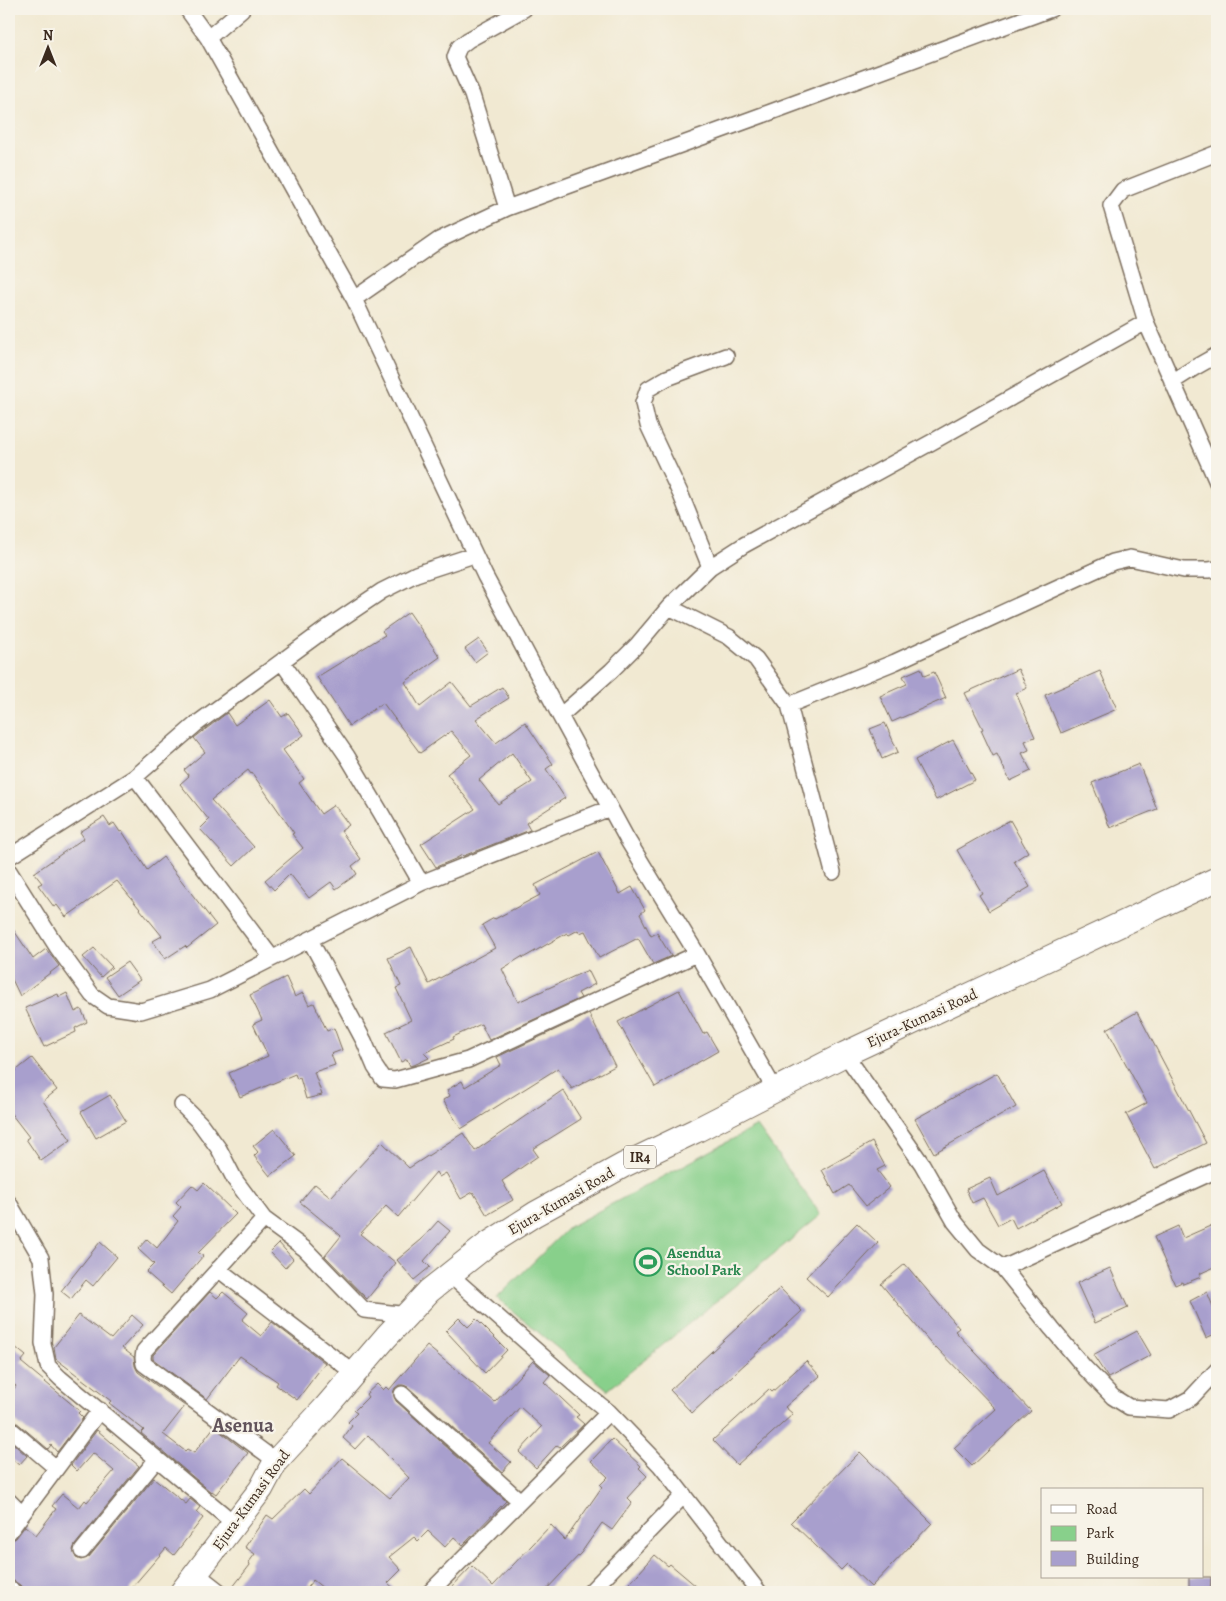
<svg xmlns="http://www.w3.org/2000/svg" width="1226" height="1601" font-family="Alegreya,serif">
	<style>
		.green { fill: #88d08b; stroke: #627d54 }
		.building { fill: #a89fcd; fill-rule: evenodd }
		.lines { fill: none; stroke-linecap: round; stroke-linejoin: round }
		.minor-casing { stroke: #7b6d5d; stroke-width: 18 }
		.primary-casing { stroke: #7b6d5d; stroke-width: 26 }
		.minor { stroke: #fff; stroke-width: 15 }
		.primary { stroke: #fff; stroke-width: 24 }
		.labels { text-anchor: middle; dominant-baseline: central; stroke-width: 4.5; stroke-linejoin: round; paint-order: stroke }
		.shield { fill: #f7f3e8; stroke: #73665b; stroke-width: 1 }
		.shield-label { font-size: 14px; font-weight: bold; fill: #3b2a1e }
		.street-label { font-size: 15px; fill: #3b2a1e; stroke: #f7f3e8 }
		.leisure-label { font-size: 15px; font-weight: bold; fill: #27864d; stroke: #f7f3e8; text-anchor: start }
		.district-label { font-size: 20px; font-weight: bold; fill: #61535b; stroke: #f7f3e8 }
	</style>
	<rect width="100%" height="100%" fill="#f7f3e8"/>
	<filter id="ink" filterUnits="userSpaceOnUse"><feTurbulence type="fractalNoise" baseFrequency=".02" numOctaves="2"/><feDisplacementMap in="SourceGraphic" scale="10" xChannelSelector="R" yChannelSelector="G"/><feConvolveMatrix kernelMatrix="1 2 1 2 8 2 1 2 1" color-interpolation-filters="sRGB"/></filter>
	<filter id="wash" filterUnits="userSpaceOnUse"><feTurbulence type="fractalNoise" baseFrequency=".0096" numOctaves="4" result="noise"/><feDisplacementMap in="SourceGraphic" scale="20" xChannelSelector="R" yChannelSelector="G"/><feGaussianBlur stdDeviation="1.12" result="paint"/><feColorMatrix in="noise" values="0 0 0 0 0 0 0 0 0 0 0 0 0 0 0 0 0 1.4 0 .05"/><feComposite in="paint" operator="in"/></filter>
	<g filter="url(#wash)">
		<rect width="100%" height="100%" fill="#f1e9d2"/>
		<path class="green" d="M757,1126L821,1215L608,1390L497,1298L569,1227Z"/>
		<g id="blocks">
			<path class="building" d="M409,612L440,657L405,682L420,707L452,682L471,706L502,687L509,698L476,719L496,743L525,722L553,764L546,769L565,798L526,823L530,830L463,856L462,855L455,859L436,867L421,844L475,809L447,774L471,755L451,731L420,753L383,703L349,726L317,677L385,635L382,631ZM512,753L532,782L498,804L479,780Z
				M479,639L488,652L475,662L465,649Z
				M921,668L924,676L934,672L946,698L892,722L880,696L907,684L903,676Z
				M1018,669L1027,688L1016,693L1035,737L1025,741L1029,750L1022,753L1031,771L1010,781L997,754L993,756L981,730L983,729L965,693Z
				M1100,671L1117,709L1061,733L1045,695Z
				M270,700L282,717L288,713L304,735L283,750L304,779L299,783L321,814L334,805L349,825L341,831L361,859L352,866L357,874L336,889L331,882L309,898L290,874L274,890L265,880L303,848L292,834L294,833L252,773L251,774L248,770L211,800L254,847L234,866L200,829L209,820L180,784L189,776L184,770L205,752L194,738L227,713L235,725Z
				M885,723L898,752L882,759L870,729Z
				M953,740L975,780L936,800L915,760Z
				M1139,764L1157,809L1110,828L1092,783Z
				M104,817L110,826L114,823L120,832L122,831L147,870L163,857L216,925L187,948L185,946L165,959L153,941L162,936L117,881L66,917L57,905L54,907L38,885L42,883L34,873L84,838L80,832Z
				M1010,820L1028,852L1014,861L1030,887L989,911L979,895L982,893L957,850Z
				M598,852L620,894L632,887L645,910L640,914L651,936L657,933L671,956L653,964L638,938L599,958L585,931L580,933L578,930L569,935L567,933L523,958V956L502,969L518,1002L588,970L595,984L578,993L581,998L489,1040L481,1024L453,1037L454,1039L424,1053L429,1058L414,1065L410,1066L407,1059L401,1062L386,1032L411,1020L396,988L401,986L388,958L411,947L429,984L495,948L482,925L494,918L495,919L540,895L535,885Z
				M9,923L33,959L46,949L59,966L20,996L9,973Z
				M94,948L112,967L101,977L83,957Z
				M127,962L140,980L118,995L105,977Z
				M286,977L295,997L303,993L309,1005L314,1003L327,1031L334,1028L342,1050L331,1054L335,1065L314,1072L322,1095L306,1099L300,1078L297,1079L295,1074L240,1097L229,1073L268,1056L253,1024L262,1020L250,995Z
				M679,990L703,1034L707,1032L718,1051L655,1087L618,1022Z
				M67,993L75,1012L81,1009L87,1022L75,1028L76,1032L44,1047L25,1008L58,994L59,997Z
				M1137,1012L1206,1143L1155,1169L1126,1114L1147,1103L1107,1029Z
				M589,1014L615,1066L572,1089L558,1068L461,1129L443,1100L450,1096L447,1090L462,1081L465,1087L501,1065L497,1057Z
				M32,1058L57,1090L43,1101L71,1140L41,1161L26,1139L29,1137L9,1111V1076Z
				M997,1073L1016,1107L934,1153L915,1119Z
				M563,1090L581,1119L533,1149L538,1156L502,1181L513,1200L487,1215L473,1192L461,1199L446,1173L439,1177L436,1172L398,1217L386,1206L360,1234L396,1263L367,1299L325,1256L341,1236L340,1235L300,1202L315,1184L331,1197L382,1142L409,1168L463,1133L475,1151Z
				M110,1095L126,1121L96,1138L81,1112Z
				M274,1129L296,1156L270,1176L254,1156L258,1152L253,1146Z
				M872,1142L885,1166L877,1170L890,1187L866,1206L849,1185L835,1194L822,1170Z
				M1044,1171L1062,1203L1016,1228L1011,1218L998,1225L983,1198L972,1203L966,1189L990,1178L998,1196Z
				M204,1183L236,1214L198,1253L203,1256L171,1294L146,1272L154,1264L138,1249L147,1239L157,1248L178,1221L173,1216L181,1207L176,1202L192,1185L198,1190Z
				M438,1221L450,1231L424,1261L430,1267L414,1280L397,1260L421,1240Z
				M857,1223L878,1243L828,1297L806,1277Z
				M1217,1223V1266L1199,1274L1201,1277L1183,1284L1182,1282L1175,1285L1154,1237L1178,1226L1183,1238Z
				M100,1242L117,1257L93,1286L86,1280L71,1299L61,1291Z
				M279,1243L293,1259L285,1268L270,1252Z
				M905,1264L959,1328L955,1331L1031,1411L972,1466L954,1448L996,1409L936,1347L935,1348L881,1284Z
				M1110,1268L1128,1308L1095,1323L1077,1283Z
				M780,1288L802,1311L692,1413L670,1390Z
				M210,1292L217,1298L223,1292L248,1313L242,1320L261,1336L272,1322L325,1363L297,1400L276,1385L278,1382L240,1356L207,1399L153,1359V1355Z
				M1207,1292L1217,1316V1333L1206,1338L1190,1301Z
				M79,1315L111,1339L132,1315L143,1325L122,1348L134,1357L135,1366L138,1372L185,1406L163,1434L185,1451L187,1449L194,1453L214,1427L248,1453L216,1494L212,1491L211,1492L141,1433L144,1430L109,1403L111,1401L56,1359L54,1347Z
				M459,1318L468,1327L476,1319L507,1350L485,1373L446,1331Z
				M1137,1331L1151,1355L1108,1378L1093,1355Z
				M9,1342L26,1356L21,1362L80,1411L78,1413L83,1418L57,1452L51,1445L48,1449L15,1421L9,1419V1395L16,1386L9,1380Z
				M427,1346L495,1402L533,1361L550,1375L544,1382L579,1415L576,1417L584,1424L560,1447L557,1445L536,1468L519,1452L542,1427L520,1407L488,1443L511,1462L502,1472L408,1387L403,1385H399L395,1388L393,1393L396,1401L506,1501L463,1545L454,1537L445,1547L428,1531L418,1541L414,1537L389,1557L401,1570L388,1583L398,1592H328L313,1580L303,1592H229L250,1565L249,1562L255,1554L245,1547L267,1515L273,1519L304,1489L309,1494L342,1458L390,1498L409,1478L368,1435L355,1449L343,1438L352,1426L348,1422L357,1413L354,1411L368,1397L366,1394L377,1384L383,1390L386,1387L389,1390Z
				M806,1361L820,1376L785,1407L793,1414L737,1465L713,1440L769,1389L772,1392Z
				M97,1430L139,1466L75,1545L73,1550L76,1558L81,1560L89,1557L154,1478L186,1504L190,1499L200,1507L196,1512L203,1518L174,1555L166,1548L128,1592H25L20,1585L9,1578V1541L16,1538L25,1526L36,1535L56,1509L52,1506L62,1494L79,1508L85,1500L87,1502L114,1471L93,1453L77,1471L71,1465Z
				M612,1439L641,1466L639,1468L647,1476L627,1498L632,1503L612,1530L602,1523L581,1553L544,1592H447L472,1566L493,1586L551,1525L565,1540L602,1487L600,1485L608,1477L591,1461Z
				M9,1440L27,1456L19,1465L9,1457Z
				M860,1452L932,1523L871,1587L847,1564L841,1570L791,1522Z
				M655,1555L668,1566L670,1564L703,1592H622Z
				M1189,1577H1211L1210,1592H1189Z"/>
		</g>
	</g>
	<g filter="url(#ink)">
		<use href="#blocks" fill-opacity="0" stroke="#7b6d5d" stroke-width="1"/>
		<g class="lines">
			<g class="minor-casing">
				<path id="minor" d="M187,9L208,38L354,299L485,576L560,716L627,839L697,954L775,1090
					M208,38L242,9
					M1217,153L1123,190L1111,206L1146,322L1217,482
					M507,208L472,95L455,57L459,47L468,40L524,9
					M354,299L439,240L507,208L771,112L1051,9
					M1146,322L932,442L744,545L710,567L669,607L729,637L756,659L789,705L895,662L1113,562L1130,558L1184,570H1209L1217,569
					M1172,382L1194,368L1217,355
					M710,567L681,495L648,425L643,403L648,389L667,378L726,356
					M282,662L347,756L381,813L421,883
					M789,705L833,872
					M560,716L611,671L637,645L669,607
					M135,777L272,958
					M9,857L135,777L195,725L327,628L382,591L416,574L474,555
					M9,871L57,947L92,995L108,1006L141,1011L210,990L421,883L610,808
					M310,940L364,1041L375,1067L383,1079L395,1080L468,1060L697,954
					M845,1054L922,1164L955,1222L978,1250L1003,1268L1052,1329L1085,1368L1113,1397L1129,1407L1169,1410L1191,1398L1217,1370
					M182,1105L200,1123L219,1149L235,1180L264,1219L305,1249L364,1310L408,1315
					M9,1203L41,1258L45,1294L43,1343L48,1366L60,1378L235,1524
					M264,1219L144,1351L143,1358L144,1364L276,1461
					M1003,1268L1217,1170
					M218,1269L354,1373
					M449,1274L581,1390L609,1412L660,1465L759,1592
					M402,1394L520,1501
					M9,1428L56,1468
					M9,1501L22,1514
					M9,1532L100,1410
					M82,1551L157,1459
					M197,1574L220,1592
					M9,1588L14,1592
					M430,1592L609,1412
					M590,1592L684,1495"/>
			</g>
			<g class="primary-casing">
				<path id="primary" d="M182,1592L261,1489L276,1461L325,1408L386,1337L429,1291L488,1244L535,1214L624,1165L695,1131L845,1054L1217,879"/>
			</g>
			<use href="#minor" class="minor"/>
			<use href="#primary" class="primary"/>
		</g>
	</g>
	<defs>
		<g id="stadium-ring" transform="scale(1.4375)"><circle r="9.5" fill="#f7f3e8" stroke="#2e9e5b" stroke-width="1.5"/><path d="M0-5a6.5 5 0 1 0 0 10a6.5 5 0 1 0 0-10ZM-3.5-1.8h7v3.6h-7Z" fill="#2e9e5b"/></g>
	</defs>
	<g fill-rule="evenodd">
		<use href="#stadium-ring" x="648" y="1262"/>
	</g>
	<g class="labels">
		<rect class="shield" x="624" y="1145.5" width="32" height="23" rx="4"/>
		<g class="shield-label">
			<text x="640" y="1157">IR4</text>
		</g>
		<g class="street-label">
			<text transform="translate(922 1018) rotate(-25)">Ejura-Kumasi Road</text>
			<text transform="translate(561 1201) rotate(-30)">Ejura-Kumasi Road</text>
			<text transform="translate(251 1500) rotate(-54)">Ejura-Kumasi Road</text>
		</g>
		<g class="leisure-label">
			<text x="667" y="1253">Asendua<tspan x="667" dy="17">School Park</tspan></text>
		</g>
		<g class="district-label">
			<text x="243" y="1425">Asenua</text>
		</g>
	</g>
	<rect width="1226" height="1601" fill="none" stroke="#f7f3e8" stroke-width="30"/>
	<rect x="1041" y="1488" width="162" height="90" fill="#f7f3e8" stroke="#aca397"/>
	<rect x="1051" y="1505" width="25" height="8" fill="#ffffff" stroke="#aca397"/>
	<text x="1086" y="1514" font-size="15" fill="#3b2a1e">Road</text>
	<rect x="1051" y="1526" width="25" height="15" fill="#88d08b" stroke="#aca397"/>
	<text x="1086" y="1538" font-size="15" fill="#3b2a1e">Park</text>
	<rect x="1051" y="1551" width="25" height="15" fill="#a89fcd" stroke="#aca397"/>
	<text x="1086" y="1564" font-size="15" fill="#3b2a1e">Building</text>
	<g transform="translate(48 48)" stroke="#f7f3e8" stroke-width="4" paint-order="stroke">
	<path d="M0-4L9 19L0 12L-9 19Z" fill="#3b2a1e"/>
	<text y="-8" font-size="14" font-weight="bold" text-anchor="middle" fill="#3b2a1e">N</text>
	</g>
</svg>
